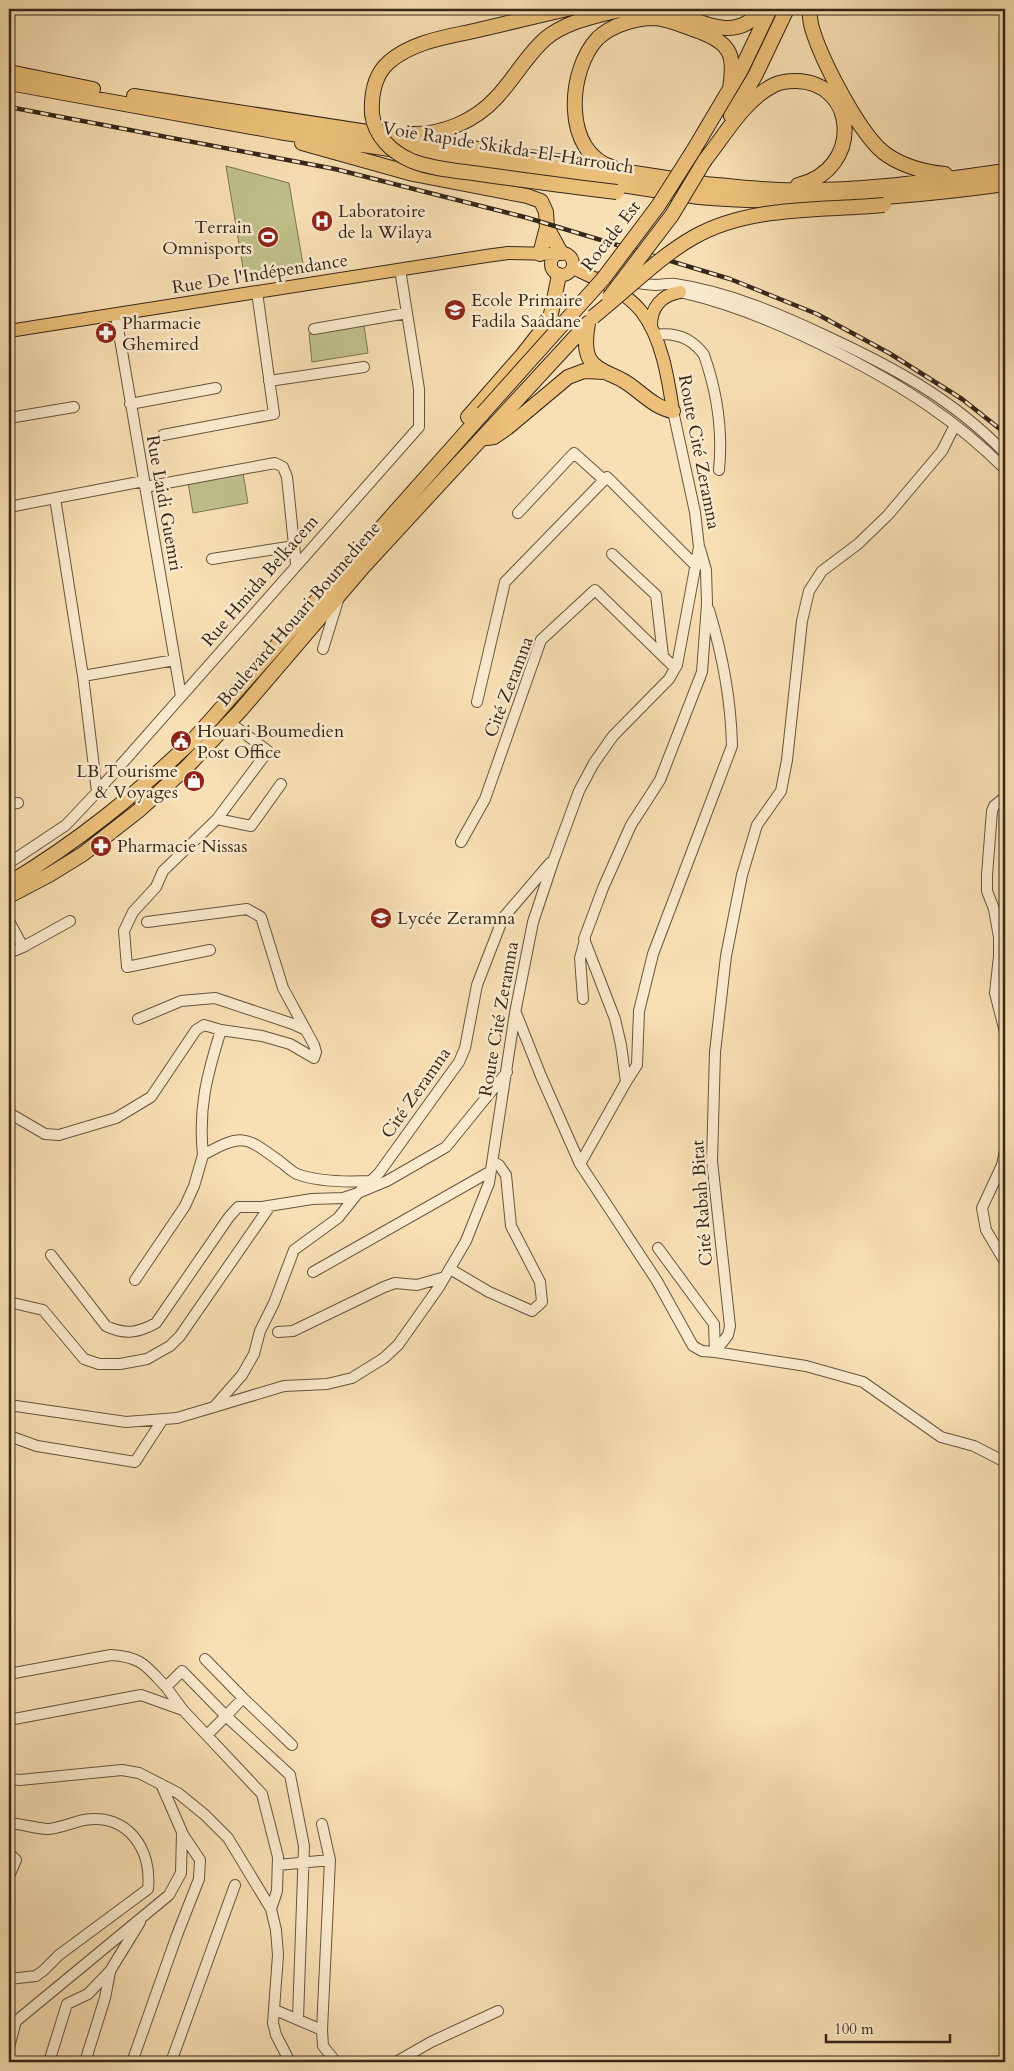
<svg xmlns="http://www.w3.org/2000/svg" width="1014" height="2071" font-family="Cardo,serif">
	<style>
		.green { fill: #c0c18b; stroke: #7a7452 }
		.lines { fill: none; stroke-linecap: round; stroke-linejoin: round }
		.minor-casing { stroke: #665540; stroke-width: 12 }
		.major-casing { stroke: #352719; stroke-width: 14 }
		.highway-casing { stroke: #352719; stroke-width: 16 }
		.minor { stroke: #fbebce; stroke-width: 10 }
		.major { stroke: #ecc07a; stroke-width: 12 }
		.highway { stroke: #ecc07a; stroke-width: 14 }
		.rail-casing { stroke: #352719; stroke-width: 4.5 }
		.rail { stroke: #fbebce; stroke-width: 2.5; stroke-dasharray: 8; stroke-linecap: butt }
		.highway-bridge-casing { stroke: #352719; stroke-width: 16; stroke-linecap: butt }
		.highway-bridge { stroke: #ecc07a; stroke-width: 14 }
		.labels { text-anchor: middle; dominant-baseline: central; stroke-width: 5; stroke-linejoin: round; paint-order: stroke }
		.street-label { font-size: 18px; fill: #352719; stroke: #fbebce }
		.poi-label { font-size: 18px; fill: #352719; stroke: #fbebce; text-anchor: start }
	</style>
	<rect width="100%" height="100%" fill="#f9e0b4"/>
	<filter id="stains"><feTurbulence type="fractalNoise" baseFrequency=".004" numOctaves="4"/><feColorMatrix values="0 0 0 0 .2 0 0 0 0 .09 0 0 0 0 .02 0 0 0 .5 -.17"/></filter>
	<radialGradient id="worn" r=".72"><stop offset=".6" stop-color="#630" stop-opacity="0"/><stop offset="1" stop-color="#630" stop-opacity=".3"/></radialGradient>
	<path class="green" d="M226,166L289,183L304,270L245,280Z
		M364,325L368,353L312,362L309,334Z
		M243,473L248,503L193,513L188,482Z"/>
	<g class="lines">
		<g class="minor-casing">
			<path id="minor" d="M600,277C618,280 638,284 656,285C663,285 669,283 675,284C727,292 778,313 826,336C893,367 953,399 1005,453
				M684,293C739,306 790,328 840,354C902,386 955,419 1005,469
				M116,316L181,696
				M314,329L407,313
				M655,335C675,332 692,338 704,355C717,392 723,430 719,470
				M269,381L364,367
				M130,404L216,388
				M9,418L74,407
				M163,435L274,414L257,292
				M145,487L275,463L283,467L287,477L296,564
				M55,498L83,676
				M9,507L144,481
				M518,513L574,453L604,480
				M612,554L656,595L663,656
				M212,559L294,546
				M323,649L339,597
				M477,702L505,582L607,477L696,566
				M97,792L83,676L175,660
				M1005,797L994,806L992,811L987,875V891L994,909L999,937V956L995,993L1005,1032
				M9,804L18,803
				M217,819L251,826L281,784
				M461,842L485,799L541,640L595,590L675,668
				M9,863L66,825L97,792L419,427V389L400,269
				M9,921L23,947
				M147,922L247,909L261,917L283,988L314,1045L316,1052L314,1058L290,1044L262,1036L221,1030C207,1075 198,1108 203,1155
				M210,950L127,967L124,931L133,912L156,887L163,871L217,819L268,751L229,722
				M9,953L23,947L70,921
				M583,999L580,958L585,940
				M516,1013L541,1076L580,1164L626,1082L621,1045L615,1019L584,939L603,888L631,825L660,780L702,672L707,604L706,570L700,549
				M138,1019L181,1001L215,998L293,1024L306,1030
				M626,1082L637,1065L639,1011L653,954L732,746C731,700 722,653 709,610
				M9,1113L45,1134L59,1135L116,1118L151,1097L196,1030L204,1025L221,1030
				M1005,1151L1002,1165L982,1208L986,1230L1005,1262
				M580,1164L657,1281L693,1346L702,1351L715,1352L728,1335L730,1326L712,1161L715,1052L726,956L742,875L757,825L781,791L787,760L802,621L809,591L822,571L858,544L888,515L942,451L955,425
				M658,1248L714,1324L715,1352L806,1366L863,1382L941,1437L974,1446L1005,1462
				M51,1255L106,1326C125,1335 138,1333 156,1323L229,1217L238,1207H262L312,1199L343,1198L358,1193L379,1173L459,1062L465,1048L477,985L503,918L550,863
				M450,1269L489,1292L532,1311L542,1302L540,1282L511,1226L506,1175L499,1165L493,1162
				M313,1272L491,1171
				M135,1280L185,1206L194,1186L203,1155C244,1132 246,1137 282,1163C286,1166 292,1172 297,1174C318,1182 348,1182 370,1181
				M9,1302L43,1310L84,1359L99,1364H120L147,1359L170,1346L180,1336L270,1206
				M278,1332L293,1331L384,1287L395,1283L417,1285L445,1277
				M9,1405L126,1422L177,1418L284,1386L327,1384L352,1378L384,1358L398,1345L439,1287L466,1241L489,1183L515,1013L533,922L554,859L579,791L594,763L613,736L669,679L677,665L699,547L695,512L673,411
				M214,1407L242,1375L254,1354L260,1331L274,1303L294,1250L338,1218L358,1193L387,1181L446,1147L507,1072
				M9,1440L12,1437L37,1446L135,1462L163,1419
				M205,1659L243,1698
				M9,1674L111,1655C142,1657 146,1666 166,1687
				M183,1710L166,1687L182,1671L226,1716L243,1698L292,1745
				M9,1720L141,1695L183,1710L262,1794L278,1857L277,1891L271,1909
				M207,1735L226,1716L290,1775L304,1846L298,2018
				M9,1779L20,1780L122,1770L139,1773L178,1793L205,1815L228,1838L271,1909L276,1930L278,1955L273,2023L276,2035L290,2062
				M9,1823C22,1824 34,1828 47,1829C58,1829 73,1822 84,1820C128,1813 152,1849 148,1889L59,1955L44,1970L36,1976L9,1979
				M322,1824L330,1860
				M9,1853L16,1860L9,1876
				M275,2010L322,2030L330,1860L278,1865
				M9,2027L169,1895L181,1873L182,1832L161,1784
				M322,2030L323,2046L336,2062
				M9,2047L16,2021
				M49,2062L67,2004L88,1994L110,1971L140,1922
				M85,2062L105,1998L110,1972
				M132,2062L177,1935L199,1879L200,1860L182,1833
				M171,2062L235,1885
				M396,2062L431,2042L498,2011"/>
		</g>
		<g class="major-casing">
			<path id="major" d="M551 264a11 11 0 1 1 22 0a11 11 0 1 1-22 0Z
				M573,268C596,279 625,291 641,311C662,338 668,378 673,411
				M651,326C651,307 662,295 680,292
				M9,331L486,256L508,253L557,254"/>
		</g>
		<g class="highway-casing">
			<path id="highway" d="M667,9C701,21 735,45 762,9
				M809,9C810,15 810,22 812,28C821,59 861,138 887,155C905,167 924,172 945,174
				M9,72L93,89
				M9,83L279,132L699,197C801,206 904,198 1005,184
				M134,96L706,184C730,186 754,189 778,190C854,192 931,182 1005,171
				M372,114C371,94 374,75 389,62C413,41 448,37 478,30C508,23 537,16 567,9
				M731,116L755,76L787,9
				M411,134C442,135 475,121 496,98C514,79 526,56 545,39C566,21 597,16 623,9
				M302,143L413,174L527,196L541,201L546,212L547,227L561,253
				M693,151L741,70L770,9
				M705,160C725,135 744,100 774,85C780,82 790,81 796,81C858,82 863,170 798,185
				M614,168C562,154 567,70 598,38C612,25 635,18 654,18C670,19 686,27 701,32C732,44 735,57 730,88
				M540,254L547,227
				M588,323C586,334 584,347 589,358C595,371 616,375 627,383C642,393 655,408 673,411
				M468,417L524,353L545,326L551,314L559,275
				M487,438L494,437L507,428L568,377L584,371L605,372
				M9,883C79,841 134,796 194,739L483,413
				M9,896L49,875L83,854L138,811L186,768L240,711L364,566L588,323"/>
		</g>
		<use href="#minor" class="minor"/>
		<use href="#major" class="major"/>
		<use href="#highway" class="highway"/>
		<g class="rail-casing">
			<path id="rail" d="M9,107L335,169L528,218L730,279L817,314L889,353L962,399L1005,433"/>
		</g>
		<use href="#rail" class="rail"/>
		<g class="highway-bridge-casing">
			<path id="highway-bridge" d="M372,114C375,136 391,152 412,161C435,170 463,171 487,175C530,181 574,187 617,192
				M609,298L672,215L705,160
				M593,317C626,291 657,258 694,237C750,205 822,211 884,205
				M483,413L603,279L658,206L693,151"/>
		</g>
		<use href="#highway-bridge" class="highway-bridge"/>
	</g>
	<defs>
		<g id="hospital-disc" transform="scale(1.125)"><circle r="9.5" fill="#8f2418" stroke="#fbebce"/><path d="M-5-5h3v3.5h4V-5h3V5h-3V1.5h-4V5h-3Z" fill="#fff"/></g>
		<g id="stadium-disc" transform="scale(1.125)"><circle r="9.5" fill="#8f2418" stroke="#fbebce"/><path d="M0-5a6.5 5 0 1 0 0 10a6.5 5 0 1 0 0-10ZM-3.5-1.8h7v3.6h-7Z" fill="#fff"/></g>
		<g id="school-disc" transform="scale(1.125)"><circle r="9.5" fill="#8f2418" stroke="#fbebce"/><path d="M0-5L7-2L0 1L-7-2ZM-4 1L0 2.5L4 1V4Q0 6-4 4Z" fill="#fff"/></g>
		<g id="pharmacy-disc" transform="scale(1.125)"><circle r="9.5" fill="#8f2418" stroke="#fbebce"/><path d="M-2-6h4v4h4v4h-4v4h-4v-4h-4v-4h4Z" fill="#fff"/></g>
		<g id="civic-disc" transform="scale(1.125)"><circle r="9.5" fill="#8f2418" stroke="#fbebce"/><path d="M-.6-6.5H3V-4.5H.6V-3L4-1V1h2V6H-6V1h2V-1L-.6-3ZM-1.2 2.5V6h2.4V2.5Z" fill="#fff"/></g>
		<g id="shop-disc" transform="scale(1.125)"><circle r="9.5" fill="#8f2418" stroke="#fbebce"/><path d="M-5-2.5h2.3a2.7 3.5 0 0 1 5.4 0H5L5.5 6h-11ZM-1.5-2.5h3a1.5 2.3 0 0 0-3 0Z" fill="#fff"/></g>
	</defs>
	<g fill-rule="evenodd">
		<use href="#hospital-disc" x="322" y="221"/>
		<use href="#stadium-disc" x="268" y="237"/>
		<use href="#school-disc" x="455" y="310"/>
		<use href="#pharmacy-disc" x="106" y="333"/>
		<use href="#civic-disc" x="181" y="741"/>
		<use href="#shop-disc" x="194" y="781"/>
		<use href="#pharmacy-disc" x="101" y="846"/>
		<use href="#school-disc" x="381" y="918"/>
	</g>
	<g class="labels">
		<g class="street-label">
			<text transform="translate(508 148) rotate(9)">Voie Rapide Skikda-El-Harrouch</text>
			<text transform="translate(611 236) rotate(-52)">Rocade Est</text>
			<text transform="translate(260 274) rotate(-9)">Rue De l'Indépendance</text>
			<text transform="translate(699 452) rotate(79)">Route Cité Zeramna</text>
			<text transform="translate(164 503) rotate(80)">Rue Laidi Guemri</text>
			<text transform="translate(260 581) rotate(-49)">Rue Hmida Belkacem</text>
			<text transform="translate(299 614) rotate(-49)">Boulevard Houari Boumediene</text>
			<text transform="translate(509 687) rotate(-69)">Cité Zeramna</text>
			<text transform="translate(499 1019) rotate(-80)">Route Cité Zeramna</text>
			<text transform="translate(416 1093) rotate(-55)">Cité Zeramna</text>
			<text transform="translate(702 1203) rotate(-94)">Cité Rabah Bitat</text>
		</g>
		<g class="poi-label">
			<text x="338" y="211">Laboratoire<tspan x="338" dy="21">de la Wilaya</tspan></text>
			<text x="252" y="227" text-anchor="end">Terrain<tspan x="252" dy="21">Omnisports</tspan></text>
			<text x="471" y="300">Ecole Primaire<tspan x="471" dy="21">Fadila Saâdane</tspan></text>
			<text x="122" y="323">Pharmacie<tspan x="122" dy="21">Ghemired</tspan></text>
			<text x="197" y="731">Houari Boumedien<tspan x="197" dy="21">Post Office</tspan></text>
			<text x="178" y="771" text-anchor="end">LB Tourisme<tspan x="178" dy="21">&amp; Voyages</tspan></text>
			<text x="117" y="846">Pharmacie Nissas</text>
			<text x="397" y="918">Lycée Zeramna</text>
		</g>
	</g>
	<rect width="1014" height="2071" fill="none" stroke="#f9e0b4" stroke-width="30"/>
	<rect x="10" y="10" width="994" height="2051" fill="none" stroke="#352719" stroke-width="2.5"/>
	<rect x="15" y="15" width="984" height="2041" fill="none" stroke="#352719"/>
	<path d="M826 2034v8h124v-8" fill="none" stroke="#352719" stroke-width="2.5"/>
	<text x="834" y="2034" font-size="15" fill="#352719" stroke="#fbebce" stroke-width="4" paint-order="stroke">100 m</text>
	<rect width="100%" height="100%" filter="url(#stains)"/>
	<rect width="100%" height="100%" fill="url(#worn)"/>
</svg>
